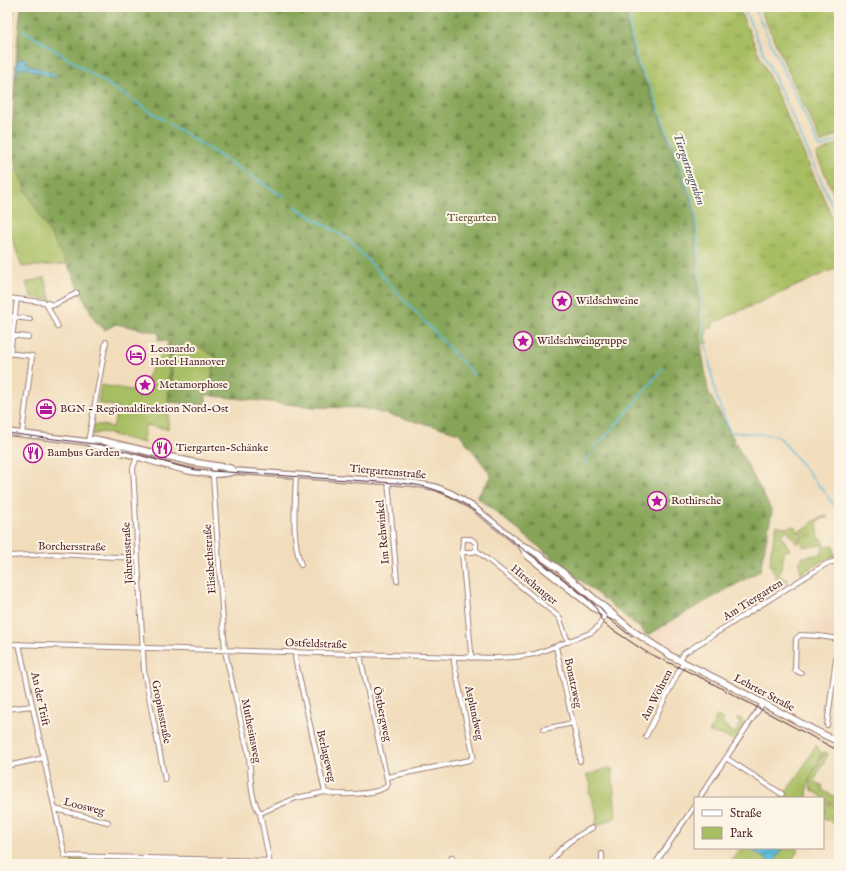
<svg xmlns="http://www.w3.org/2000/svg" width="846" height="871" font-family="'IM FELL English',serif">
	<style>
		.built { fill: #f2d5bd }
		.grass { fill: url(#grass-tufts); stroke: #796e46 }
		.forest { fill: url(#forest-firs); stroke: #686242 }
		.park { fill: #a8be62; stroke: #796e46 }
		.garden { fill: url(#garden-furrows); stroke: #796e46 }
		.water { fill: url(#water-waves); stroke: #526d82 }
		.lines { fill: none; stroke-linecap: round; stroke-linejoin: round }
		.stream { stroke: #5bbbd9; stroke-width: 1.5 }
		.street-casing { stroke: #9e7e74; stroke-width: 6 }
		.secondary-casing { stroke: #9e7e74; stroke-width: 8 }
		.street { stroke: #fff; stroke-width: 4 }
		.secondary { stroke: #fff; stroke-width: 5.5 }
		.tram { stroke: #4a1f2b; stroke-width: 1 }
		.labels { text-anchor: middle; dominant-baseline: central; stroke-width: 4; stroke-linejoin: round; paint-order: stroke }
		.park-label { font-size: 11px; fill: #664f3c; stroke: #fcf5e5 }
		.poi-label { font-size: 11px; fill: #4a1f2b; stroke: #fcf5e5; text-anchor: start }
		.street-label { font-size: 11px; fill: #4a1f2b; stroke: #fcf5e5 }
		.water-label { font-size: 12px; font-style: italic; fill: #505668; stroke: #fcf5e5 }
	</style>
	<defs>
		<pattern id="grass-tufts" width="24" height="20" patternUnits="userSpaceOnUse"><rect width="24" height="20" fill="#a8be62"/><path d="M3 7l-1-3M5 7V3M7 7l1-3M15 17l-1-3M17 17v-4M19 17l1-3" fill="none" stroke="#8b9a51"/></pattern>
		<pattern id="forest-firs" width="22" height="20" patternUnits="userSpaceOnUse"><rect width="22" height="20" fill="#86a558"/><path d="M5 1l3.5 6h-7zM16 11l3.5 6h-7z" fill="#708649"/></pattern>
		<pattern id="garden-furrows" width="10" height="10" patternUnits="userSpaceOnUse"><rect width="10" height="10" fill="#a8be62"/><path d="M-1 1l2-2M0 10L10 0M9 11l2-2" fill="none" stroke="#8b9a51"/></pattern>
		<pattern id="water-waves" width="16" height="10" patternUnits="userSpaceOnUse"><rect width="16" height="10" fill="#5bbbd9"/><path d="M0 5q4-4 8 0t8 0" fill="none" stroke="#4d97b0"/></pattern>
	</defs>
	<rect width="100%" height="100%" fill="#fcf5e5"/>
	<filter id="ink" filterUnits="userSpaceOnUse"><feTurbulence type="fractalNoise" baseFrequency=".025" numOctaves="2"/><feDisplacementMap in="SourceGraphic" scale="8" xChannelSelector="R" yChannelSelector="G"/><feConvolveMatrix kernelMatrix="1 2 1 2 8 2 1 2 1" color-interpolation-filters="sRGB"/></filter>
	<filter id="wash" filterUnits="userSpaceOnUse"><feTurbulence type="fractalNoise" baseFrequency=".012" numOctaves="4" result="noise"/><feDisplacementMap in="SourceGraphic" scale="16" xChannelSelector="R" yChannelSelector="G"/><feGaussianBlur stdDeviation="0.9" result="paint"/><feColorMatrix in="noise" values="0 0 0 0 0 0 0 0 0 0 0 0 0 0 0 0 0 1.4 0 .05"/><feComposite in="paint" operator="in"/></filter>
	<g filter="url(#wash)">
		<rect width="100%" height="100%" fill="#f1ddbc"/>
		<path class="built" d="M694,611L707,632L676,652H671L648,637Z
			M806,618L837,622L835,636L805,633Z"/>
		<path class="grass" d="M625,7H738L839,232V267L713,323V327L706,330L707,343L701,344L694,208L649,89L637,67L627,26Z
			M759,7H839V134L821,143Z
			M827,516L828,517L817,521L819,539H823L824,545L803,547L801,535L798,531L806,528L810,526L812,522L822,517Z
			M777,525L788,528L790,526L797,527L796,531L799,536L800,542L797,544L787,530L781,535L790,550L785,551L779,576L787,579L788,582L780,587L770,564L771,551Z
			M833,545L835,556L825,559L801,574L799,562L802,561V557L822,554V547Z
			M717,716L724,720L722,724L728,727L727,729L735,733L740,723L737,721L738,717L741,719L745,724L734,741L722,735L709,733Z
			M824,752L828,754L814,781L823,786L822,790L839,799V809L811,789L809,778Z
			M823,800L839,811V815L836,818L839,820V827L823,817L825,810L823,809Z"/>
		<path class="forest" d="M21,7H625L627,26L637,67L649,89L694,208L701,345L708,391L772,511L760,571L683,614L647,636L641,629L477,497L491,477V475L459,433L442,428L361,408L314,407L205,395L208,405L167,402L169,342L158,340L159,333L116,324L105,330L95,321L92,315L67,264L26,191L19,177L15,163L12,133L14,92L18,34Z"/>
		<path class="park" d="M7,7H14L7,64Z
			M7,139V150L11,172L17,170L26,191L67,264L22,267L7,223Z
			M839,143V205L816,154Z
			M44,277L51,300L31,297L26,283Z
			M188,340L215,357L209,388L172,386L173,355Z
			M169,342L168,429L145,425L144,443L102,432L92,435L94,424L113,427L118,407L98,403L101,385L138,391Z
			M816,745L822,754L808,782L807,798H780L798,776Z
			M607,768L612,769L616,817L595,827C600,811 593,806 589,792L591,784L586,776Z
			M741,848H799L790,864H728Z"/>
		<path class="garden" d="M71,859L193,862V864H72Z"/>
		<path class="water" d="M24,58L27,60L25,62L29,65L55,74V78L25,68H18L17,74L15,75L17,61Z
			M749,848H782L774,864Z"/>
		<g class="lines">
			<path class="stream" d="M627,7L630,29L638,64L651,88L695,208L706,343
				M743,7L839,221
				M754,7L820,148L839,139
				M23,30L164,120
				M170,124L284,197
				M294,206L349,240L474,375
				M706,346L716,396L730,432L773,435L781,439L825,493
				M593,450L621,419L663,368
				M585,464L590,454
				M827,496L836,507L839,522
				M765,864L769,861"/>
		</g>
	</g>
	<g filter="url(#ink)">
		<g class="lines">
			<g class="street-casing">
				<path id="street" d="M7,298L43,302L54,305L77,293
					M47,303V305L58,327
					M7,316L30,319
					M7,335L28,337
					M7,353L32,356L22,434
					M10,354L17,299
					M88,442L106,342
					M137,457L133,468L144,671L165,780
					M214,466L213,477L225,651L245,740C254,763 246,792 260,813L270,864
					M296,475C295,505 291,536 301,565
					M388,481L397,581
					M476,550L559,617L568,642
					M462,552H473L476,550V543L471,539H463L462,552L471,652V658
					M7,556L55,554L137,558
					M7,644L495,658L515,657L535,654L590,633L597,628L606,613
					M19,644L65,856L269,861
					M556,647L579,750L580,761
					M296,652L295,658L325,792C336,796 383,795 388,784L361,660L362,655
					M680,661L684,653L826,564L839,560
					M801,673L795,670L796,639L800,635L819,636L839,639
					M7,709L32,706
					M827,725L839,637
					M544,729L573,723
					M646,736L683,663
					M726,758L782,794
					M7,766L44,758
					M387,777L470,760L473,757V754L454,663V657
					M699,798L763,703
					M55,809L108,822
					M260,813L296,798L325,792
					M602,854V864
					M452,857L454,864
					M550,864C558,848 576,836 592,828
					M655,864L695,805"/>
			</g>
			<g class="secondary-casing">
				<path id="secondary" d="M7,432L88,442L94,439L108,442L192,462L230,468L234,471
					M88,442C95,448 103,447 111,449C140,456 207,483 234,471L412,483L435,487L452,494L473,507L521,545L527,555L594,608L605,614L615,617
					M521,545L529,548L559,569L633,631L671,656L721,681L814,730L839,742"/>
			</g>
			<use href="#street" class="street"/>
			<use href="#secondary" class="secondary"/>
			<path class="tram" d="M7,433L102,445L179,466L196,470L411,484C460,491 486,521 523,549C547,567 571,584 593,604L597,610L602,621L607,626L646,652L704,679L839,751
				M600,607L608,618L632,637"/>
		</g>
	</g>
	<defs>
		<g id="sight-ring" transform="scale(1)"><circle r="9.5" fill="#fcf5e5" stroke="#b5179e" stroke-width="1.5"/><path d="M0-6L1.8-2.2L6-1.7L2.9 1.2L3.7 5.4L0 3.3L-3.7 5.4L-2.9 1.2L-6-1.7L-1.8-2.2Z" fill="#b5179e"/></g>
		<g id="hotel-ring" transform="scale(1)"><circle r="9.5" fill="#fcf5e5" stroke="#b5179e" stroke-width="1.5"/><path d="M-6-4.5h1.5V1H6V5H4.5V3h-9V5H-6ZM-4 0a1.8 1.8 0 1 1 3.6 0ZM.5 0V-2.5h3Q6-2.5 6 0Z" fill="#b5179e"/></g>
		<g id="office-ring" transform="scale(1)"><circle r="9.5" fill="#fcf5e5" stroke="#b5179e" stroke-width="1.5"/><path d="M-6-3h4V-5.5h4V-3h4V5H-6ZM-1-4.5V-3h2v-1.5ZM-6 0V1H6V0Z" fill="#b5179e"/></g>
		<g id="restaurant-ring" transform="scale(1)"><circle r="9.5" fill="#fcf5e5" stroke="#b5179e" stroke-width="1.5"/><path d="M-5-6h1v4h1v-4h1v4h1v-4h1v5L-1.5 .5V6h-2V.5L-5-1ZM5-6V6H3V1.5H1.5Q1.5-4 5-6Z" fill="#b5179e"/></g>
	</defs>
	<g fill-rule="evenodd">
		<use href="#sight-ring" x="562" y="301"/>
		<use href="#sight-ring" x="523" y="341"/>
		<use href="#hotel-ring" x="136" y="355"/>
		<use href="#sight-ring" x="145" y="385"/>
		<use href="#office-ring" x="46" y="409"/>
		<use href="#restaurant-ring" x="162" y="448"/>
		<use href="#restaurant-ring" x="33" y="453"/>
		<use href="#sight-ring" x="657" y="501"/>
	</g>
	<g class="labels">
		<g class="park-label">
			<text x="472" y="218">Tiergarten</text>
		</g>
		<g class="poi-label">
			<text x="576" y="301">Wildschweine</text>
			<text x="537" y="341">Wildschweingruppe</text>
			<text x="150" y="349">Leonardo<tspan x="150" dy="13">Hotel Hannover</tspan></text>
			<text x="159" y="385">Metamorphose</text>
			<text x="60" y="409">BGN - Regionaldirektion Nord-Ost</text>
			<text x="176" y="448">Tiergarten-Schänke</text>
			<text x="47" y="453">Bambus Garden</text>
			<text x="671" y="501">Rothirsche</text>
		</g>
		<g class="street-label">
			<text transform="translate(388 472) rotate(5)">Tiergartenstraße</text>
			<text transform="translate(383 532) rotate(-95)">Im Rehwinkel</text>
			<text transform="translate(72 547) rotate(1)">Borchersstraße</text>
			<text transform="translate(128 553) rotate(-93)">Jöhrensstraße</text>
			<text transform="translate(210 559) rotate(-94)">Elisabethstraße</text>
			<text transform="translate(534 585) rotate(39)">Hirschanger</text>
			<text transform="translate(753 600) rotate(-32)">Am Tiergarten</text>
			<text transform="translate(316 644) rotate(2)">Ostfeldstraße</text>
			<text transform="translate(573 683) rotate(78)">Bonatzweg</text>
			<text transform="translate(764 693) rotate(28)">Lehrter Straße</text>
			<text transform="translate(657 695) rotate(-63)">Am Wöhren</text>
			<text transform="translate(40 699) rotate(78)">An der Trift</text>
			<text transform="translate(161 712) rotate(79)">Gropiusstraße</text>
			<text transform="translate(474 713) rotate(78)">Asplundweg</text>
			<text transform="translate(382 714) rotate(78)">Östbergweg</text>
			<text transform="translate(251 731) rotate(79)">Muthesiusweg</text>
			<text transform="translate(326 756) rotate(77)">Berlageweg</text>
			<text transform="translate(84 807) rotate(14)">Loosweg</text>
		</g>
		<g class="water-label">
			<text transform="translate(689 169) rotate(71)">Tiergartengraben</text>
		</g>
	</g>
	<rect width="846" height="871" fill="none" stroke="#fcf5e5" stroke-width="24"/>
	<rect x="694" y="797" width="130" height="52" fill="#fcf5e5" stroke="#b59f9b"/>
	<rect x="702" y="810" width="20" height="6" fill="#ffffff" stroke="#b59f9b"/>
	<text x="730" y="817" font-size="12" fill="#4a1f2b">Straße</text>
	<rect x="702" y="827" width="20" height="12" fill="#a8be62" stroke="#b59f9b"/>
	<text x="730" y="837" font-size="12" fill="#4a1f2b">Park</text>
</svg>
